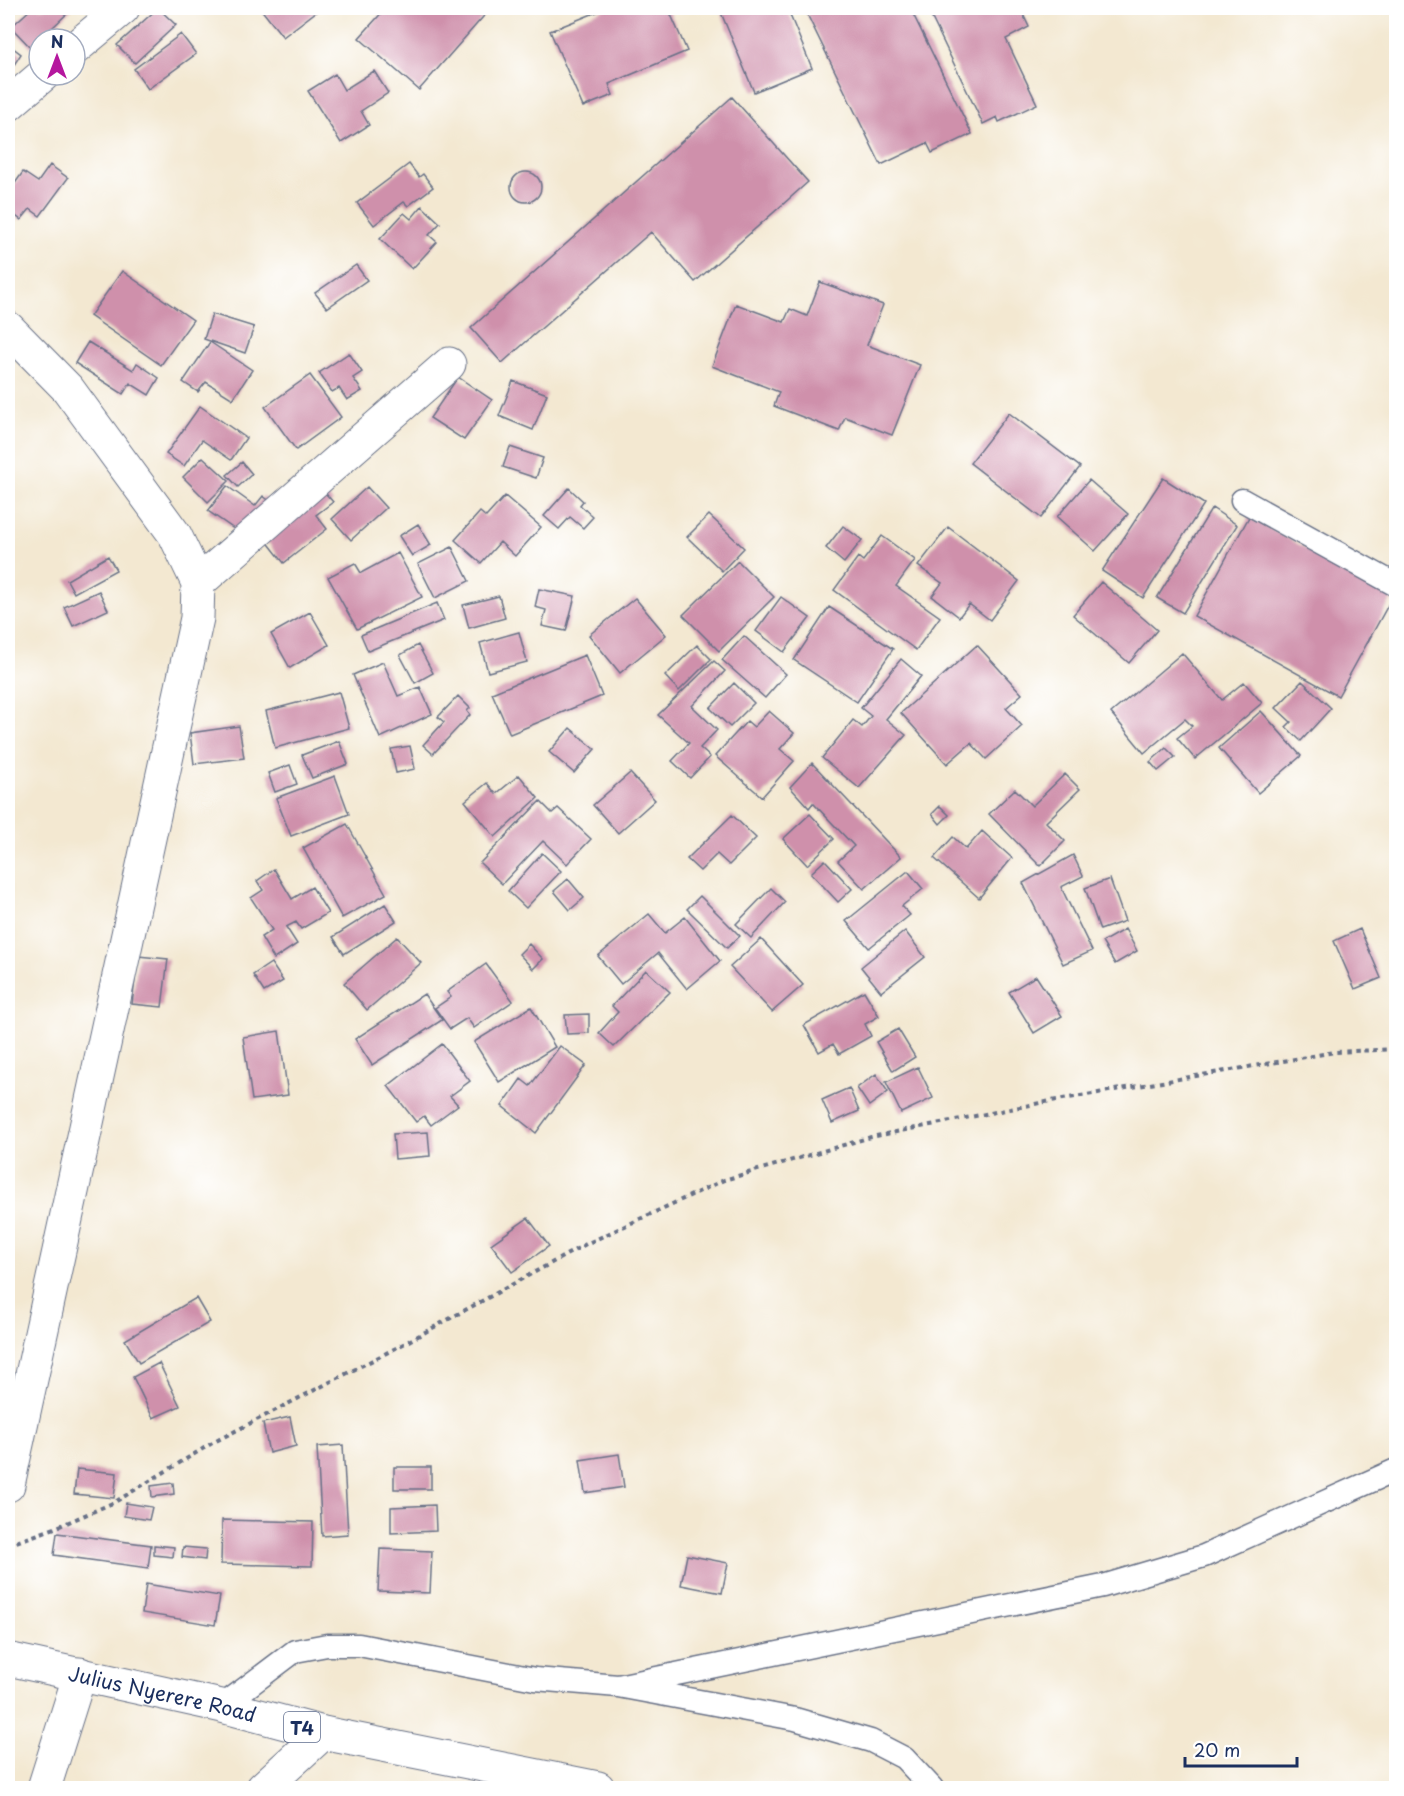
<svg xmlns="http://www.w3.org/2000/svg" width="1404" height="1796" font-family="'Playpen Sans',sans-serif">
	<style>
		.building { fill: #cf90ab }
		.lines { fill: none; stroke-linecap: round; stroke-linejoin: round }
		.lane-casing { stroke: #677086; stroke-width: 25 }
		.street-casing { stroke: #677086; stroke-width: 35 }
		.highway-casing { stroke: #677086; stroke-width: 35 }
		.path { stroke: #677086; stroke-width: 4; stroke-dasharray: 4.5 4.5; stroke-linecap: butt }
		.lane { stroke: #fff; stroke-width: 22 }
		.street { stroke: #fff; stroke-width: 33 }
		.highway { stroke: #fff; stroke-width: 33 }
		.labels { text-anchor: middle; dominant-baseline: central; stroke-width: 4.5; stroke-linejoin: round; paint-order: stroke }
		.shield { fill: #fff; stroke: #5f6d8e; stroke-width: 1.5 }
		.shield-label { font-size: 18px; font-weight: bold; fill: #1b2f5e }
		.street-label { font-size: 20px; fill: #1b2f5e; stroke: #fff }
	</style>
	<rect width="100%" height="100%" fill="#fff"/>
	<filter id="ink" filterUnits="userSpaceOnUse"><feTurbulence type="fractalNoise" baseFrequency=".0167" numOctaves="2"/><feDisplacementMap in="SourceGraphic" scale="12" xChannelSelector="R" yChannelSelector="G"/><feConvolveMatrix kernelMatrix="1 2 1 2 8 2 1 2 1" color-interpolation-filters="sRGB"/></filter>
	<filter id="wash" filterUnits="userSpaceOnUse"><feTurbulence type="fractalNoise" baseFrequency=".008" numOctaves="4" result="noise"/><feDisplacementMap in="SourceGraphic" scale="24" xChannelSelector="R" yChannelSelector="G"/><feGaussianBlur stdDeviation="1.35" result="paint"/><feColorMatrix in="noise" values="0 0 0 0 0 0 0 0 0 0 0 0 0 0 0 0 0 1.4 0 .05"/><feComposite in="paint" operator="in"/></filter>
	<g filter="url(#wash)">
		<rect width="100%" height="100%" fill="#f3e8d1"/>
		<g id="blocks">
			<path class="building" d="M32,8H73L31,48L11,27Z
				M158,8L176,25L135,63L117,45Z
				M260,8H321L283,37Z
				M386,8H488L490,9L419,90L359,38Z
				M607,8H668L687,51L609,84L613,95L583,107L550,31Z
				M719,8H787L812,68L754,92Z
				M804,8H910L972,134L932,153L927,143L881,165Z
				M927,8H1020L1029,27L1006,39L1037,104L999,122L997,117L983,124Z
				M181,34L196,54L148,89L134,69Z
				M8,44L21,54L8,74Z
				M374,71L388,93L361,111L369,125L341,143L308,91L335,74L344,90Z
				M732,97L808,182L695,282L651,232L502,363L471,328Z
				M409,164L419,177L423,174L433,187L408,206L404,202L374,225L357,203Z
				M50,165L68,178L40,216L30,209L21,220L8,210V193L23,172L38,182Z
				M511 187a15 15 0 1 1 30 0a15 15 0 1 1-30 0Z
				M422,206L440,223L429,235L437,242L412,269L380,239L404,213L411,219Z
				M356,265L367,280L327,308L315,293Z
				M122,271L193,320L161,365L90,316Z
				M820,282L883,305L867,345L920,365L892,435L845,417L839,431L774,406L779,392L712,366L736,304L784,322L790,309L807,316Z
				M212,314L254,327L245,353L204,339Z
				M88,342L133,370L137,363L159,378L149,395L130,383L123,394L75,363Z
				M210,342L252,370L233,399L206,382L198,392L183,382Z
				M349,353L362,372L353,378L362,391L347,400L339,388L332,392L319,373Z
				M310,375L341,417L296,450L265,407Z
				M458,377L492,400L464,440L430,418Z
				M513,381L547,394L533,430L499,416Z
				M200,406L246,438L231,460L202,440L184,466L166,454Z
				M1009,413L1080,467L1041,518L970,463Z
				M510,447L543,458L536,478L503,467Z
				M203,457L229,481L208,502L183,477Z
				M242,462L252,474L238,487L227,475Z
				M1163,478L1204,504L1143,598L1102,571Z
				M1089,480L1128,514L1095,551L1057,517Z
				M227,486L255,506L263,496L275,505L247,538L208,511Z
				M320,487L333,502L316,515L327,529L284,563L266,540Z
				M367,487L386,508L351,540L332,519Z
				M569,488L583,501L580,505L593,517L583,528L570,517L559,529L544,516Z
				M505,496L541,527L515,556L500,542L481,563L455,540L480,512L486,517Z
				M1212,508L1237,525L1183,613L1157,598Z
				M709,515L744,548L722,571L687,537Z
				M1249,517L1393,596L1338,696L1194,616Z
				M418,524L431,545L412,556L399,536Z
				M843,526L862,540L844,563L826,548Z
				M948,527L1019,581L990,620L969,604L959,617L932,596L942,583L918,566Z
				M882,536L915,560L896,586L940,617L916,650L834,590L858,557L863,561Z
				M452,547L469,581L435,598L418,564Z
				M398,553L422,597L357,629L328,577L355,563L361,573Z
				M108,556L116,570L74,593L67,580Z
				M738,561L774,597L719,651L683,615Z
				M1101,582L1157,630L1129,663L1073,615Z
				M539,589L575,596L566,631L542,626L546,610L535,607Z
				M99,591L108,610L73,626L64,607Z
				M499,596L505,618L469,628L463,605Z
				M781,597L810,618L784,652L756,631Z
				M635,598L666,635L620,673L589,635Z
				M437,603L444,620L368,651L361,635Z
				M829,607L893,649L857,702L794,660Z
				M310,612L329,645L290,668L271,634Z
				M519,632L527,662L488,672L480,643Z
				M744,636L786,674L765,698L722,660Z
				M418,645L433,673L415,683L400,655Z
				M697,645L711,659L679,691L665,676Z
				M977,645L1022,694L1006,708L1022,726L986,759L971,743L947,764L901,713Z
				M1182,653L1222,700L1244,682L1262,703L1195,759L1177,738L1192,726L1185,719L1144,753L1111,713Z
				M585,655L602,696L510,734L492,693Z
				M901,659L921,676L886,719L906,735L859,788L822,758L853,720L862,727L871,716L861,708Z
				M714,661L725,671L692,706L717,730L700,748L710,757L690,778L672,761L689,743L658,715Z
				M383,662L398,696L420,687L432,714L380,738L353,675Z
				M1302,681L1331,708L1301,741L1286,727L1291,722L1276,708Z
				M734,683L754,703L730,727L710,708Z
				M339,692L349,728L275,748L266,711Z
				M458,696L470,708L467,711L470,715L433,754L423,745L444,722L438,717Z
				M769,711L794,733L780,749L794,761L762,797L715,756L747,721L754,727Z
				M1261,711L1301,756L1258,793L1219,748Z
				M239,726L244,758L194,764L190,733Z
				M570,728L595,749L574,773L549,752Z
				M339,741L348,764L312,778L302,755Z
				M410,746L415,769L396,773L391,749Z
				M1166,748L1175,757L1158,771L1150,762Z
				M812,763L901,857L864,889L838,861L854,846L813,803L809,808L790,787Z
				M290,765L297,784L275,792L268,773Z
				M630,773L655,800L618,833L593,805Z
				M1065,774L1080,789L1046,822L1065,841L1040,866L989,814L1015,789L1032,806Z
				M519,775L538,798L495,837L465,801L487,783L496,794Z
				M335,776L349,814L291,836L276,798Z
				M540,801L552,813L558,808L591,839L567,864L543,841L502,884L480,863Z
				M940,806L949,815L940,824L932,814Z
				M810,814L834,839L807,865L783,839Z
				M732,815L756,838L729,865L717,854L700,871L687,859Z
				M347,824L386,894L342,918L303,848Z
				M982,831L1012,858L979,898L934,858L953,837L966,849Z
				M542,853L561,871L526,908L508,891Z
				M1073,855L1083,876L1061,887L1092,951L1063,964L1023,883Z
				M825,860L852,889L838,902L811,873Z
				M274,869L292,899L312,887L328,913L301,929L296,922L286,927L297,944L274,959L261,937L272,930L251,898L263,890L257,881Z
				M908,871L923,889L902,906L910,915L869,948L846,921Z
				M568,879L584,898L570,910L554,891Z
				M1110,879L1125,921L1100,930L1085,888Z
				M771,888L785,902L751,938L736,924Z
				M700,896L740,936L727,948L687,909Z
				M385,904L396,921L344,954L333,937Z
				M649,914L665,933L685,917L720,961L687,989L658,953L621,984L598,956Z
				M1125,929L1137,951L1115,964L1102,942Z
				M1360,929L1381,978L1355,989L1334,941Z
				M905,931L925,957L881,992L861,967Z
				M397,937L421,963L367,1010L344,983Z
				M761,939L803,985L772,1012L730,967Z
				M529,944L543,959L533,969L519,954Z
				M138,956L168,959L162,1007L132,1004Z
				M271,963L283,981L264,992L253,975Z
				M486,964L513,1001L474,1028L467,1018L450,1029L435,1008L451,997L447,992Z
				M646,970L670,992L614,1047L599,1033L618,1012L612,1006Z
				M1036,976L1062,1016L1034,1033L1009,992Z
				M864,991L879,1016L865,1024L871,1036L839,1054L833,1044L819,1052L804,1025Z
				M424,994L442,1020L372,1065L355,1039Z
				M531,1007L555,1047L499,1082L474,1042Z
				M589,1014V1033L567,1034L565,1015Z
				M898,1029L915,1057L893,1071L876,1042Z
				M279,1031L288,1095L252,1100L243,1037Z
				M442,1044L470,1081L450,1096L458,1105L431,1125L424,1116L416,1122L388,1086Z
				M560,1046L586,1065L536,1133L502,1106L521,1079L530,1086Z
				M918,1067L933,1098L901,1113L886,1082Z
				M876,1074L888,1092L869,1106L857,1088Z
				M849,1088L859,1111L832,1123L822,1100Z
				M428,1132L430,1156L395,1159L393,1134Z
				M528,1218L549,1246L512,1272L491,1244Z
				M196,1298L210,1322L139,1363L125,1340Z
				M159,1363L180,1406L153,1418L133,1377Z
				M290,1417L296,1446L269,1453L263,1423Z
				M343,1445L348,1534L322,1536L317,1447Z
				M619,1454L624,1487L585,1493L580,1460Z
				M394,1467H431V1489H394Z
				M77,1469L117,1473L114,1498L74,1494Z
				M173,1483L174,1494L152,1497L151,1486Z
				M126,1503L152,1507L149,1520L124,1516Z
				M435,1505L436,1531L391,1533V1507Z
				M222,1520L313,1522L312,1566L221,1564Z
				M57,1533L151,1545L148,1568L54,1555Z
				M154,1545L174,1547L173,1557L154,1555Z
				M183,1547L206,1549L205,1560L182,1557Z
				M380,1549L432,1551L430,1593L378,1591Z
				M687,1555L728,1563L722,1593L681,1585Z
				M146,1584L220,1596L215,1625L142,1613Z"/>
		</g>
	</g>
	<g filter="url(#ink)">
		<use href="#blocks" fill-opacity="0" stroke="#677086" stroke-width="1.5"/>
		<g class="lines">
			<g class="lane-casing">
				<path id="lane" d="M1242,500L1396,585
					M618,1686L1103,1586L1204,1556L1396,1470
					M222,1706L295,1651L327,1645H359L535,1679L618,1686L795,1719L871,1741L904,1758L932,1788"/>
			</g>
			<g class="street-casing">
				<path id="street" d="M75,48L123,8
					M8,105L43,75
					M8,328L68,389L175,535L198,583L197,618L8,1485
					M198,583L449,364
					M44,1788L80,1674
					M263,1788L323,1733"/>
			</g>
			<g class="highway-casing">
				<g id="highway">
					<path id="s1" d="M8,1659L222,1706L323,1733L598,1788"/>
				</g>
			</g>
			<path class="path" d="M8,1545L55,1528L115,1502L214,1442L396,1348L586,1244L724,1180L871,1137L1040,1103L1335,1052L1396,1049"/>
			<use href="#lane" class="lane"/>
			<use href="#street" class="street"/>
			<use href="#highway" class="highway"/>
		</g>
	</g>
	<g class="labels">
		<rect class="shield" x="284" y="1712" width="36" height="30" rx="4.5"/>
		<g class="shield-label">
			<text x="302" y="1727">T4</text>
		</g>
		<g class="street-label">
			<text stroke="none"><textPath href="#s1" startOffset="158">Julius Nyerere Road</textPath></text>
		</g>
	</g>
	<rect width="1404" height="1796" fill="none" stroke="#fff" stroke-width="30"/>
	<g transform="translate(57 57)"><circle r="28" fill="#ffffff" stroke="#a4acbf" stroke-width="1.5"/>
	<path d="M0-4.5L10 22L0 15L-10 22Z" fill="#b5179e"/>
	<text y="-9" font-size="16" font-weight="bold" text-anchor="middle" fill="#1b2f5e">N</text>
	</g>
	<path d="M1185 1757v9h112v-9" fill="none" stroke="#1b2f5e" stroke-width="3"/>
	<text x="1194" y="1757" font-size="18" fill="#1b2f5e" stroke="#ffffff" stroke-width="4.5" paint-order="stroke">20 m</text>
</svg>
